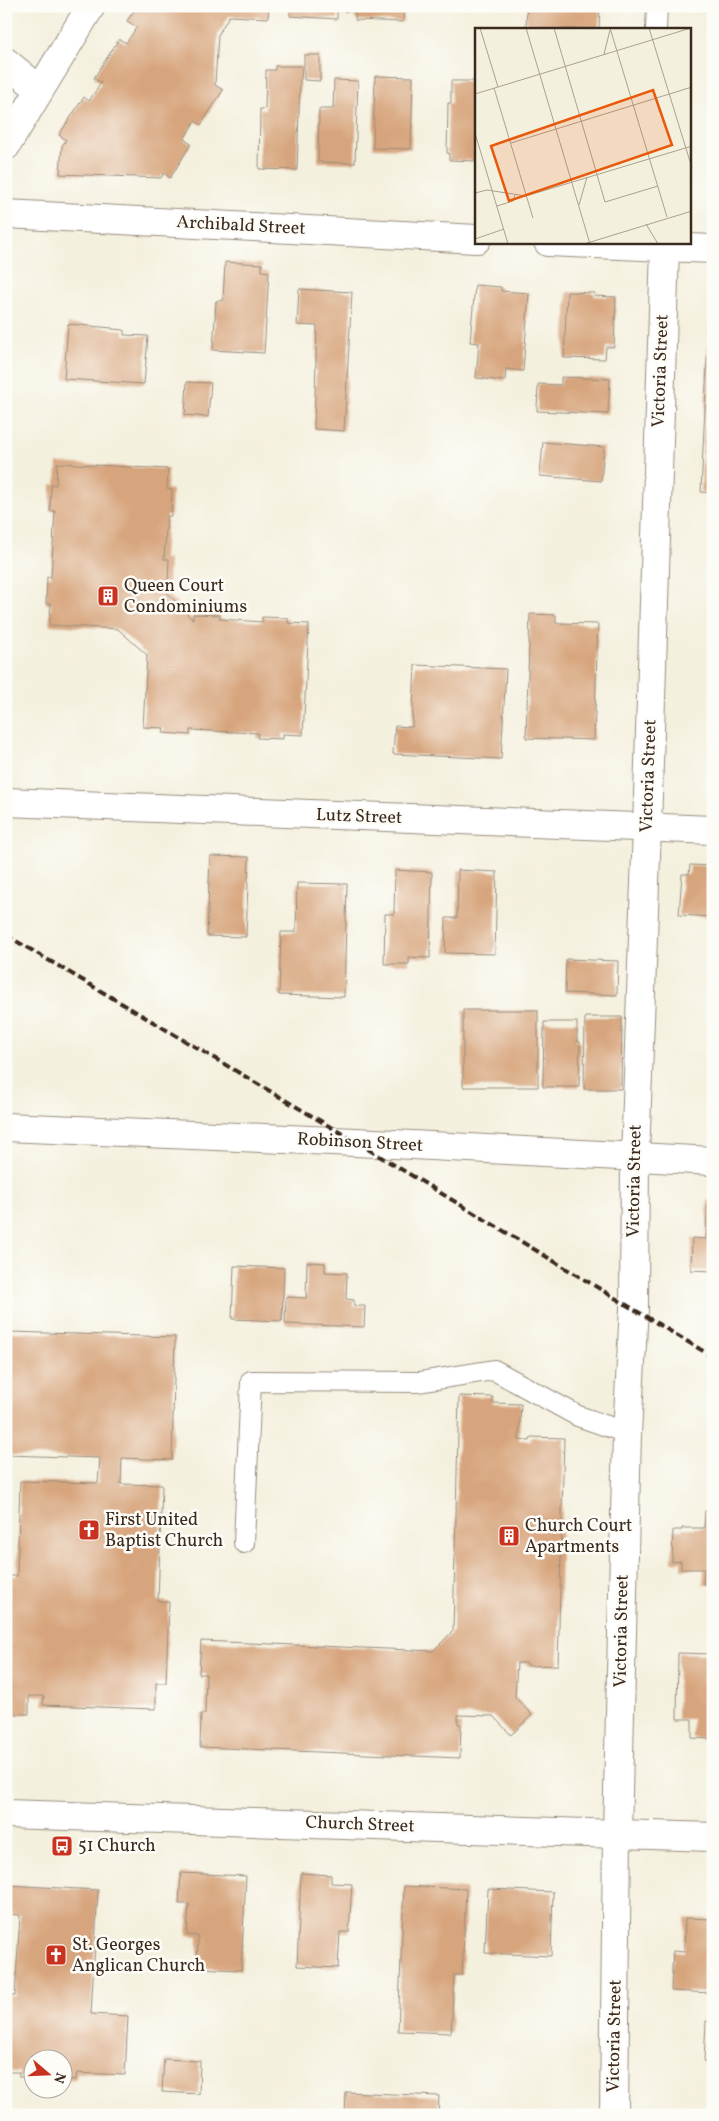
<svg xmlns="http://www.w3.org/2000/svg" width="719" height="2121" font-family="Vollkorn,serif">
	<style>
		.building { fill: #d7a57d }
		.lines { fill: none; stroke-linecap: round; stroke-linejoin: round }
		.service-casing { stroke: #988d7e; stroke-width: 22 }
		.minor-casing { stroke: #988d7e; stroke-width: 30 }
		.tertiary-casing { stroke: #988d7e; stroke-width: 30 }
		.service { stroke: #fff; stroke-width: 20 }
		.minor { stroke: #fff; stroke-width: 28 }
		.tertiary { stroke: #fff; stroke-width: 28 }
		.rail { stroke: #3b2a1e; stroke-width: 4; stroke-dasharray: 8 4; stroke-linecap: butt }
		.labels { text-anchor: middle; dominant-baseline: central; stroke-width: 5; stroke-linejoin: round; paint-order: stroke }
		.street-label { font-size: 18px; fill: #3b2a1e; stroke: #fdfcf7 }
		.poi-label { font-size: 18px; fill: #3b2a1e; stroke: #fdfcf7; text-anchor: start }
		.inset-road { fill: none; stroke: #aaa191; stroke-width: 1 }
		.view { fill: #e8590c; fill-opacity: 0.15; stroke: #e8590c; stroke-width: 2.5 }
		.inset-edge { fill: none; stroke: #3b2a1e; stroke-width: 2.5 }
	</style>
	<rect width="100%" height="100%" fill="#fdfcf7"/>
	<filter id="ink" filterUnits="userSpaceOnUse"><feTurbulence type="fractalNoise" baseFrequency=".02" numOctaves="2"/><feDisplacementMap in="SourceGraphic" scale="10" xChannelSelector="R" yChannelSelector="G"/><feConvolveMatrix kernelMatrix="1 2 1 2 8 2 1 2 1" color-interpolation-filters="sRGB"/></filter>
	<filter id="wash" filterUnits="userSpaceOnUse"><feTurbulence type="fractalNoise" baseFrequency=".0096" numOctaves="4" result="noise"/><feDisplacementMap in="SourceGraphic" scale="20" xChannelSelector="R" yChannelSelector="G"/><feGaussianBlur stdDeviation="1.12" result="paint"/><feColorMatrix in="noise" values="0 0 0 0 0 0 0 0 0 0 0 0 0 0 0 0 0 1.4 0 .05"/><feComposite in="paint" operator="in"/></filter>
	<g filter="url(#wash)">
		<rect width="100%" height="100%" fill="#f4f0de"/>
		<g id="blocks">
			<path class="building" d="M137,6H269L268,18L229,16L218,35L215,85L223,90L201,125L195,121L184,139L191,144L170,178L164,173L161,178L60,174L62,146L66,140L59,135L84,97L89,101L101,83L94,78L119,39L126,43L137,27L127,21Z
				M282,6H404L403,22L355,20L356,12L337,11V19L290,16V8H282Z
				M527,6H600L599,29H526Z
				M706,6H713V13L706,12Z
				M304,55H320V81L304,80Z
				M275,66H302L301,79L300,80L297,170L259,169L260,109H265L266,70H275Z
				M375,76L413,77L411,149L373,148Z
				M334,80L358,81L355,163L318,162L319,109H333Z
				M451,81H477V161L449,160V153H447L448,103H451Z
				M225,262L262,264V271L269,272L264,353L213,350L216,301H223Z
				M475,285L501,287V291L529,293L523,371L506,369L505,381L476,378L479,343L470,342Z
				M299,289L352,292L344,431L314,429L317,326L297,325Z
				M567,292L595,293L594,296L616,297L614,347H606L605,359L564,358Z
				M713,319V493L701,492L709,322Z
				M68,324L112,328V329L124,330V335L148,336L144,384L64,379Z
				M561,377L610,379L608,414L537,411L538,384L561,385Z
				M187,382L211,383L208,417L185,415Z
				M543,442L604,447L601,481L540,476Z
				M57,463L168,469L167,489L172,490L171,516H167L164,559H169L168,585H163V588L191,618L193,619V614L220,615V619L262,622V617L288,618V623L309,624L303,735L283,734V739L257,738L258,733L190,730V735L163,733L164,728L143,727L147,655L118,629L49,625L51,604H46L47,577H51L55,511H50L51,484L56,485Z
				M530,614L556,615V623L598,624L594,740L526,738Z
				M415,665L506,669L501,759L393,754L395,726L412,727Z
				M210,856L249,857L246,937L207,936Z
				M690,865L713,866V917L679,915L682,874H689Z
				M395,870L432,872L430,958L409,957V964H384L385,914H394Z
				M458,870L497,872L495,954L445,953L446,918H457Z
				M297,883L347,884L344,997L279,995L281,932H296Z
				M566,959L618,961L617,995L565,993Z
				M463,1010H538V1087H463Z
				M585,1017H622L621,1089H584Z
				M544,1022H577V1041L580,1042L579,1087H543Z
				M708,1200L713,1201V1271L691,1270L692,1238L706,1239Z
				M307,1262L325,1263V1272L347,1273L346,1299L354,1300V1306H365L364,1327L285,1324L286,1297L306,1298Z
				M234,1266L284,1268L282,1321L232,1319Z
				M10,1332L175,1337L172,1460L122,1458L121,1484L162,1485L158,1601L169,1602L166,1683H156V1709L43,1705L44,1696H29V1714H6V1576H17L20,1481L98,1483L100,1458L6,1455Z
				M459,1396L493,1397L492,1403L521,1404L519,1440L530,1441L531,1437L564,1438L558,1665L528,1666L527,1663H517L515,1697L532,1715L511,1735L493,1716L458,1715V1724H461L460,1758L200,1747L201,1714H205L206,1674H199L201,1641L433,1651L453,1631Z
				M705,1511H713V1584H703L704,1569H681V1561L672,1562L673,1530H682V1528H704Z
				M678,1653L713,1654V1739L692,1738V1719H677Z
				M181,1873L246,1876L241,1970L197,1968L198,1936L187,1935L189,1904H179Z
				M301,1873L331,1875V1883L352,1884L349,1932H340L338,1968L297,1966Z
				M6,1885L98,1890L91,2014L128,2016L125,2075L77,2073L76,2080L62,2079V2058H32V2077H19V2072H6V1995L15,1996L20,1915L6,1914Z
				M404,1886L466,1889L462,1975H454L451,2033L398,2031Z
				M488,1889L553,1892L551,1956L485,1953Z
				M685,1918L713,1919V1993L671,1991L673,1951L684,1952Z
				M706,2021L713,2022V2062H704Z
				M164,2059L200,2061L199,2094L162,2092Z
				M346,2092L439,2096L438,2115H345Z"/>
		</g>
	</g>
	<g filter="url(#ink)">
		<use href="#blocks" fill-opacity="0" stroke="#988d7e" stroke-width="1"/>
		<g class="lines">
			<g class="service-casing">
				<path id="service" d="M656,29L657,6
					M244,1543L251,1381L419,1382L494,1370L578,1416L627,1433"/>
			</g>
			<g class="minor-casing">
				<path id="minor" d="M6,62L40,90
					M6,146L91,6
					M6,214L477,239
					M548,242L713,249
					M6,1127L356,1142L713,1161
					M6,1814L713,1837
					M614,2115L617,1833L627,1433L634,1308L635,1157L647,828L665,247"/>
			</g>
			<g class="tertiary-casing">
				<path id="tertiary" d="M6,802L713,830"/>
			</g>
			<use href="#service" class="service"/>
			<use href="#minor" class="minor"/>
			<use href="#tertiary" class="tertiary"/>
			<path class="rail" d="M6,935L356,1142L713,1357"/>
		</g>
	</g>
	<defs>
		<g id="building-square" transform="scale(1.125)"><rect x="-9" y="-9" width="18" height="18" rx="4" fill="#c8321e" stroke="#fdfcf7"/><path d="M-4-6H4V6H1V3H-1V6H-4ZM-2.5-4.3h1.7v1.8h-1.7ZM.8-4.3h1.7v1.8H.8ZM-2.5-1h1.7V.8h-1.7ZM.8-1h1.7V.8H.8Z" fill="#fff"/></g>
		<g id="church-square" transform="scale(1.125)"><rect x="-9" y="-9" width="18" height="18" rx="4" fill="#c8321e" stroke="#fdfcf7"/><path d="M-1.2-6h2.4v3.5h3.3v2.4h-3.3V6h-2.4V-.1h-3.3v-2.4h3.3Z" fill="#fff"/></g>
		<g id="bus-square" transform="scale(1.125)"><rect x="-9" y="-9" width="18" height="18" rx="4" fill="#c8321e" stroke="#fdfcf7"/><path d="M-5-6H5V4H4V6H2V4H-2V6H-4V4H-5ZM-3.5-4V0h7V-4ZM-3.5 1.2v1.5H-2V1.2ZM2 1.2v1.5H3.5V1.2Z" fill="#fff"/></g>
	</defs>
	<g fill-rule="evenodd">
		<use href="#building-square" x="108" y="596"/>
		<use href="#church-square" x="89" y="1530"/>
		<use href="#building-square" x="509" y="1536"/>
		<use href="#bus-square" x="62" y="1846"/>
		<use href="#church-square" x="56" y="1955"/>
	</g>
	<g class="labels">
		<g class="street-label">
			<text transform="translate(241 226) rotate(3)">Archibald Street</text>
			<text transform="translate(661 371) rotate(-88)">Victoria Street</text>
			<text transform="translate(649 776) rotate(-88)">Victoria Street</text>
			<text transform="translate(359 817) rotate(2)">Lutz Street</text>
			<text transform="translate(360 1143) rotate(3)">Robinson Street</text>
			<text transform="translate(635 1181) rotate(-89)">Victoria Street</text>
			<text transform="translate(622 1631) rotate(-89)">Victoria Street</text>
			<text transform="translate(360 1825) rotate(2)">Church Street</text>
			<text transform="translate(615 2036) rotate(-89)">Victoria Street</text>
		</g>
		<g class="poi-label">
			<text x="124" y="586">Queen Court<tspan x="124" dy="21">Condominiums</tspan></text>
			<text x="105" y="1520">First United<tspan x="105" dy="21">Baptist Church</tspan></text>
			<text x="525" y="1526">Church Court<tspan x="525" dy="21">Apartments</tspan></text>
			<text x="78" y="1846">51 Church</text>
			<text x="72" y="1945">St. Georges<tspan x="72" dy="21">Anglican Church</tspan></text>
		</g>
	</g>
	<g transform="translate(475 28)">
		<rect width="216" height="216" fill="#f4f0de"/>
		<path class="inset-road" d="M5,0L23,59M51,0L115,216M79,0L130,174L183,158M135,0L192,189M174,0L217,140M129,26L135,2M19,60L58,190M0,66L216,0M0,105L33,216M36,115L217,59M0,165L12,162L51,168L217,118M104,177L112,149M22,178L38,173L40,167M171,196L183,216M0,211L29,201M109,216L217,183"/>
		<path class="view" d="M178,62L197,117L34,173L16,118Z"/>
		<rect width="216" height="216" class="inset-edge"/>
	</g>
	<rect width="719" height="2121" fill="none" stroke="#fdfcf7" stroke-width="25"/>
	<g transform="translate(48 2074) rotate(109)"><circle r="24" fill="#fdfcf7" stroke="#afa8a0"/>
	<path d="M0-4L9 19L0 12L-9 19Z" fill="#c8321e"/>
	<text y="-8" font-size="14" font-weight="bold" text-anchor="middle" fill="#3b2a1e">N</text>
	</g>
</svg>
